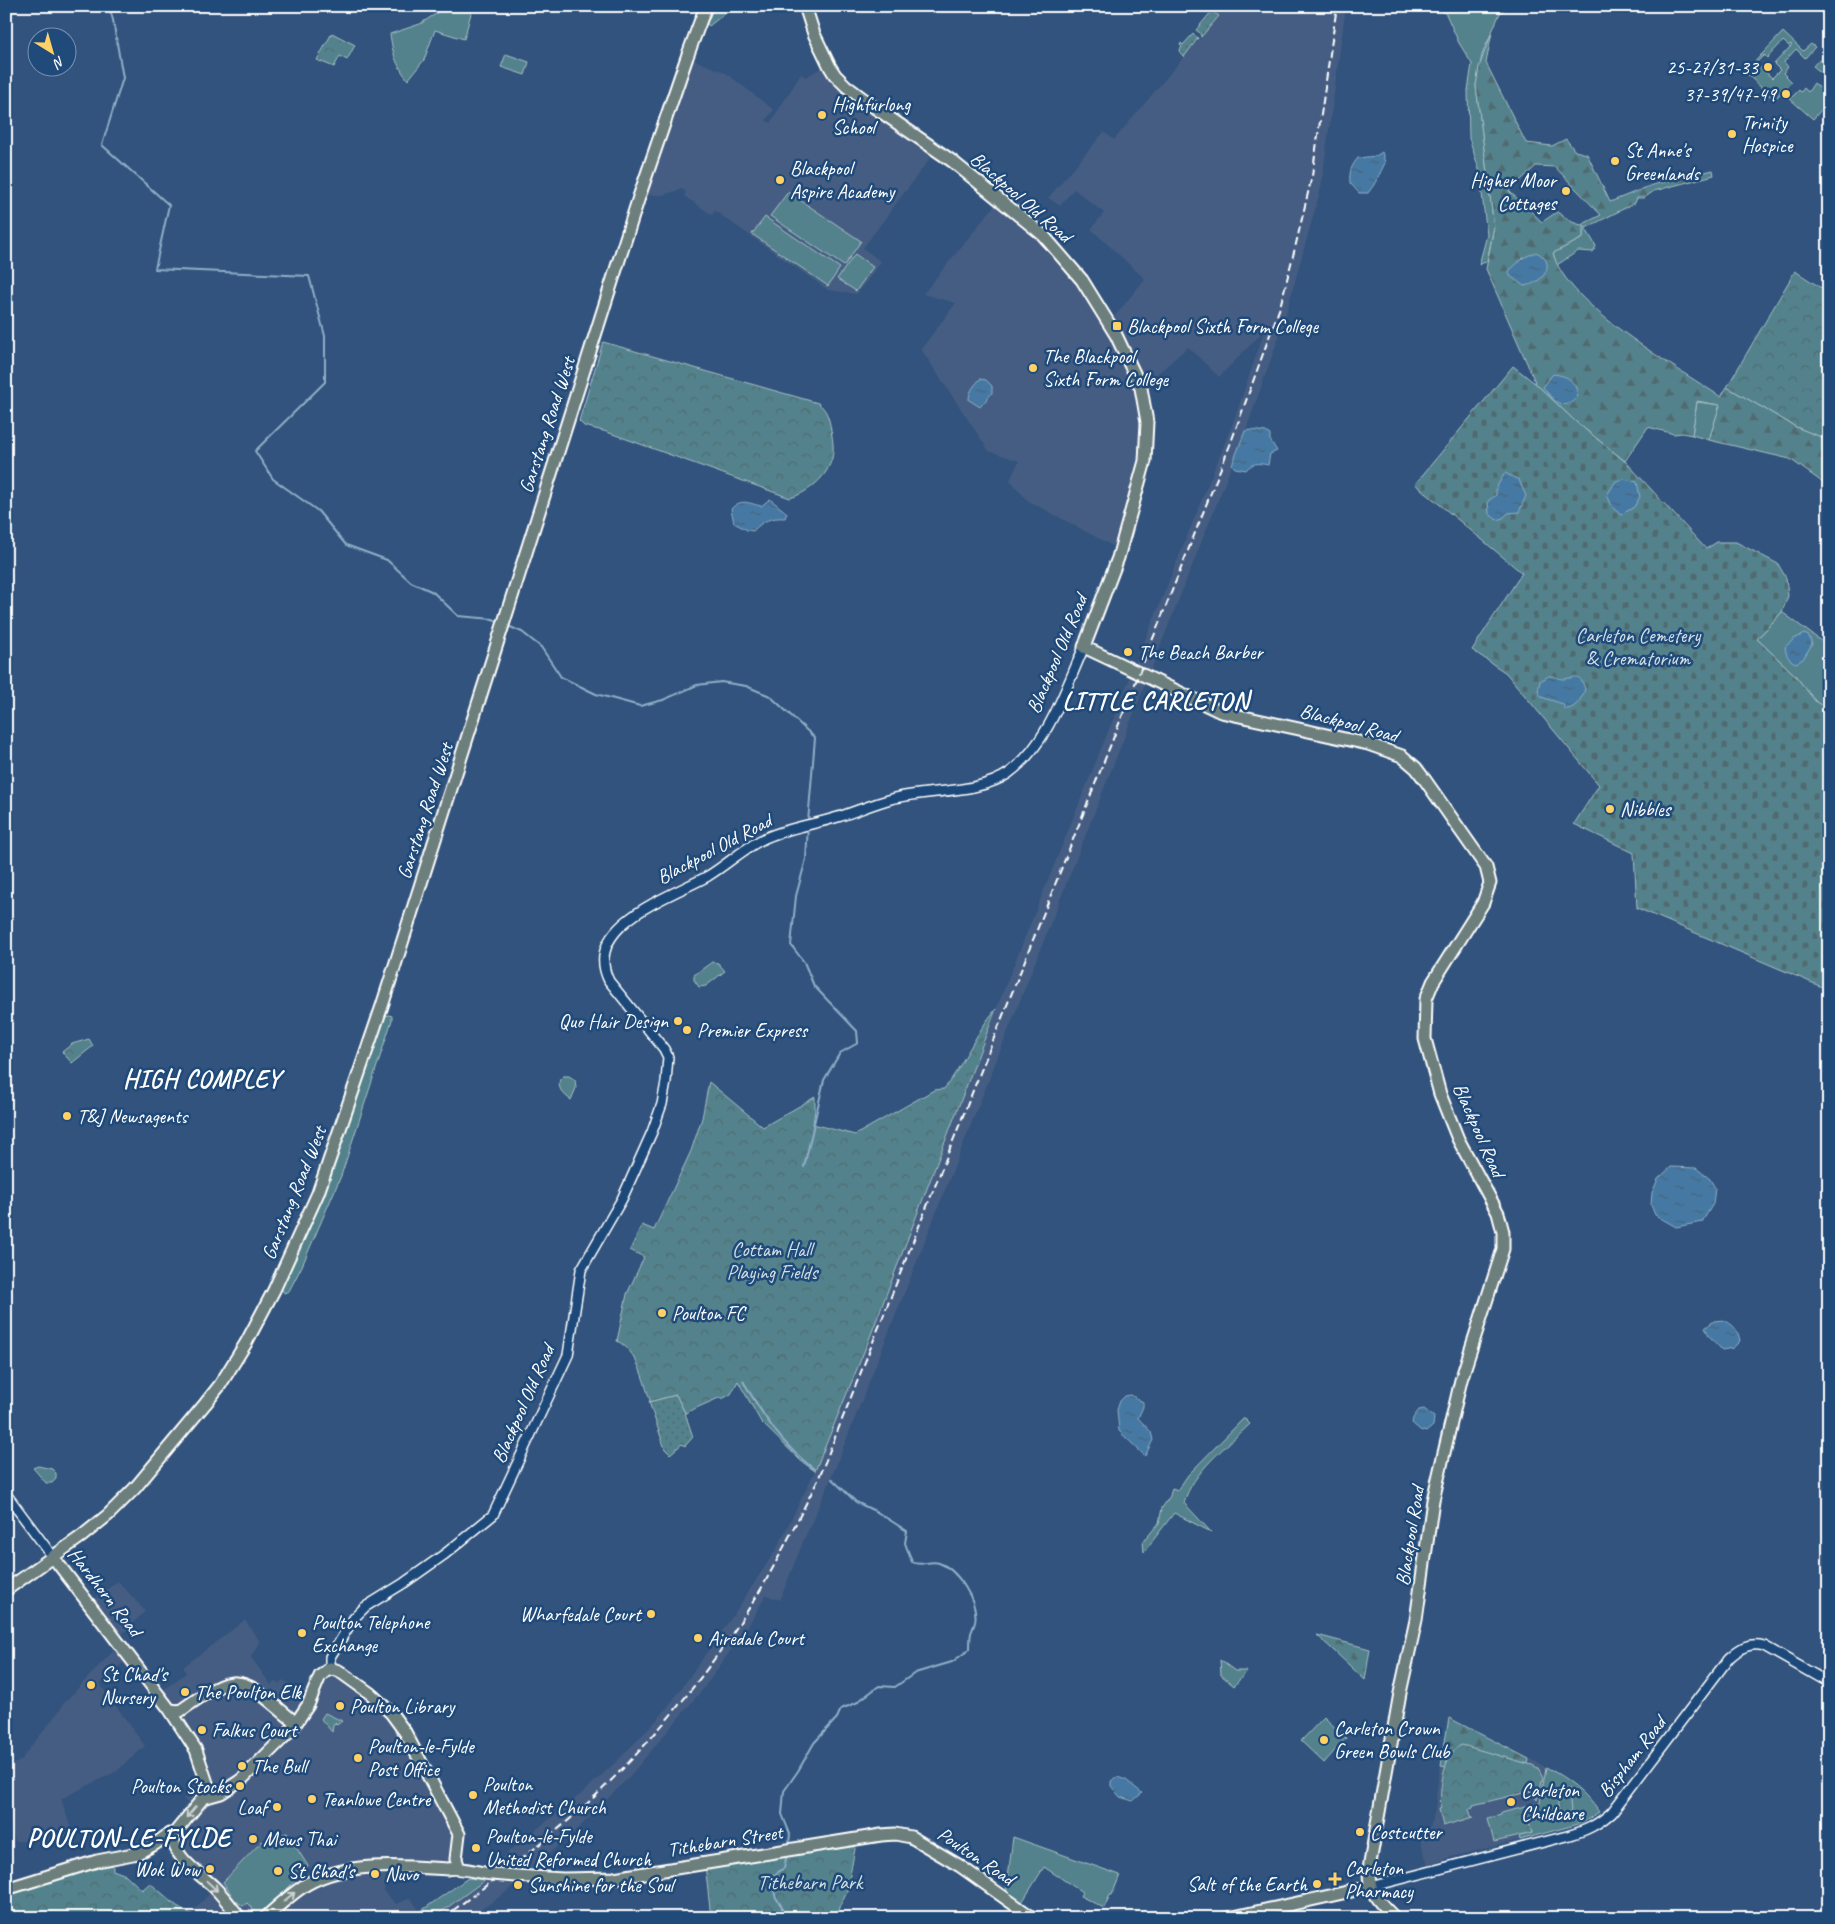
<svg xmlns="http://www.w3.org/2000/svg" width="1835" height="1924" font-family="Caveat,sans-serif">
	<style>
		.built { fill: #445d82 }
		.grass { fill: #53828c; stroke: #a9c0c6; fill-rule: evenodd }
		.forest { fill: url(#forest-firs); stroke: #a9c0c6; fill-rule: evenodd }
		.cemetery { fill: url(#cemetery-stones); stroke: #a9c0c6 }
		.park { fill: url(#park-crowns); stroke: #a9c0c6 }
		.garden { fill: url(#garden-dots); stroke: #a9c0c6 }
		.water { fill: url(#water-ripples); stroke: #8fafc8 }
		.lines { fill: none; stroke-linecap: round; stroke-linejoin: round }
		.stream { stroke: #8fafc8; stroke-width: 2 }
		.minor-casing { stroke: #fff; stroke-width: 12 }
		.major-casing { stroke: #fff; stroke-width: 15 }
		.minor { stroke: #1f4a7a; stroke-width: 9 }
		.major { stroke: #6c7f7c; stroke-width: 11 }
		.rail { stroke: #fff; stroke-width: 2; stroke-dasharray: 8 4; stroke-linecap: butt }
		.major-bridge-casing { stroke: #fff; stroke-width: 15; stroke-linecap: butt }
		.major-bridge { stroke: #6c7f7c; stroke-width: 11 }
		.oneway { stroke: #ccd2d1 }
		.poi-dot { fill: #ffd166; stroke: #1f4a7a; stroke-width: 2 }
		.labels { text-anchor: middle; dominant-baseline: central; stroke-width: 5; stroke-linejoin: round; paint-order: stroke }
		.poi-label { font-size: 20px; fill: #fff; stroke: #1f4a7a; text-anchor: start }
		.street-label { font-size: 20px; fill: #fff; stroke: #1f4a7a }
		.park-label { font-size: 20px; fill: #d4e0e2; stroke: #1f4a7a }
		.district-label { font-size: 25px; font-weight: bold; letter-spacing: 1px; fill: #fff; stroke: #1f4a7a }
	</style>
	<defs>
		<pattern id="forest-firs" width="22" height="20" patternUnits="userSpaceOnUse" patternTransform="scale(1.25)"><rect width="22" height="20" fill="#53828c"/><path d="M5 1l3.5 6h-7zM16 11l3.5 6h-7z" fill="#506a6f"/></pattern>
		<pattern id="cemetery-stones" width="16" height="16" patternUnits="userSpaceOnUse" patternTransform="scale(1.25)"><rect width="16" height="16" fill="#53828c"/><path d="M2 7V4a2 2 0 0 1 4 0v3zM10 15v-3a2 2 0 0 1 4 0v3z" fill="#506a6f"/></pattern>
		<pattern id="park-crowns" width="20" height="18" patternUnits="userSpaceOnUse" patternTransform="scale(1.25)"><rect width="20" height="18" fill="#53828c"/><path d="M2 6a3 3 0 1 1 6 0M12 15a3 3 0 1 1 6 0" fill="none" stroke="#506a6f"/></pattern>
		<pattern id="garden-dots" width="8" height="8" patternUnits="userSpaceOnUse" patternTransform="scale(1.25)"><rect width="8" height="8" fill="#53828c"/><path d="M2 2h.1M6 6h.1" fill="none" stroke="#506a6f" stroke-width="1.8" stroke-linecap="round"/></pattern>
		<pattern id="water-ripples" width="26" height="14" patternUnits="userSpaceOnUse" patternTransform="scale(1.25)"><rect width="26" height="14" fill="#4579a3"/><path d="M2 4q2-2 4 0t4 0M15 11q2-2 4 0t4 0" fill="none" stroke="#486278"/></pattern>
	</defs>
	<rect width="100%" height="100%" fill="#32537d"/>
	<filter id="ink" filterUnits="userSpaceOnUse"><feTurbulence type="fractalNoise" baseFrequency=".02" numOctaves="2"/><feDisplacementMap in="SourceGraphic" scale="10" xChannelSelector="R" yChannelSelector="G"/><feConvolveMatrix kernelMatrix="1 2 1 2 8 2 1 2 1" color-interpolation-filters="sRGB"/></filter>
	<g filter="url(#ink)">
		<path class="built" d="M1206,6H1346L1321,188L1282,328L1247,427L828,1486L803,1542L780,1600L766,1595L747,1628L703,1689L629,1777L585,1822L505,1893L469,1918H434L492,1874L500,1860L510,1850L580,1795L615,1763L658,1719L673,1700L732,1617L777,1548L816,1469L868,1342L996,1009L1234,420L1266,326L1258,337L1219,377L1188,347L1141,388L1145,461L1120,550L1027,500L1010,480L1019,461L989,451L921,349L956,303L923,294L999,200L1043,235L1109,323L1145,279L1091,229L1104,213L1074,189L1060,206L1048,198L1104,132L1114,140L1218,16Z
			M687,57L726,73L774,110L766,120L770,123L801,74L806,77L828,64L830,67L937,149L863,248L881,262L857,294L828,290L715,211L712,215L684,196L686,192L682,189L663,195H651L639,197Z
			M118,1581L145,1611L117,1639L89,1603Z
			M245,1620L260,1642L251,1657L271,1685L274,1682L280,1684L282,1680L313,1694L330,1668L385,1706L457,1828L452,1864L387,1867L384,1892L396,1904L410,1898L420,1911L411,1918H265L318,1879L308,1866L287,1833L273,1837L265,1845L262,1841L223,1882L235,1899L247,1903L260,1918H199L191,1913L215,1888L174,1843L194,1808L183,1799L201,1777L203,1770L159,1693L186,1673L183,1667Z
			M116,1648L126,1660L100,1684L145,1746L117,1771L61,1799L76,1843L15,1841L6,1808V1767L23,1760V1757L62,1707L61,1706Z
			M1449,1718L1546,1767L1533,1837L1451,1857L1428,1866L1420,1840L1430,1827L1437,1803L1436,1794Z"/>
		<path class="grass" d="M448,6H473L464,39L435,30L424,60L408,80C395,63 393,54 390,34L420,24Z
			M714,6H734L709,26L707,24Z
			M1433,6H1509L1500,13L1482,55L1476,86L1494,227L1487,261L1479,265L1487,235L1479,169L1469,138L1468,90L1472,64L1459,43L1446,14Z
			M1783,32L1803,51L1811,44L1815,47L1805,58L1796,49L1784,62L1788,67L1783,73L1792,82L1774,100L1745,72ZM1783,41L1789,46L1790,44L1792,45L1774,64L1780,70L1772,78L1756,63L1764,55L1767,58Z
			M506,54L529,62L525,75L501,67Z
			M1824,54L1829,58V68L1823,74L1813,66Z
			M1814,83L1821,89L1829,92C1829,103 1820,111 1813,119L1790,99L1799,90L1801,92L1804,88L1808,92Z
			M788,192L861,241L844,266L770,216Z
			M765,217L840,268L828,286L752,234Z
			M1583,224L1596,246L1593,252L1578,251L1557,265L1553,253L1583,238Z
			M855,254L873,267L856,291L837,279Z
			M1697,402L1720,405L1709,440L1692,435Z
			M1782,612L1829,647V710L1816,702L1794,674L1757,639Z
			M712,962L718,963L725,971L706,986L699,987L694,980V975Z
			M389,1015L392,1016V1020L341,1176L302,1266L289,1291L284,1293L281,1288L323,1198L383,1019L384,1016Z
			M563,1076H569L575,1080L576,1088L571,1100C563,1094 557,1089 560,1079Z
			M1244,1418L1250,1424C1227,1446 1192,1472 1184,1503L1211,1532L1174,1513L1144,1552L1143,1542L1159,1523L1162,1508L1170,1496L1172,1488L1178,1490L1188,1475Z
			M38,1466L52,1469L56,1473V1479L52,1483H46L33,1468Z
			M1220,1660L1235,1671H1247L1234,1686L1221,1675Z
			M325,1713L342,1721L337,1725L335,1723L333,1726L332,1732L321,1719Z
			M1324,1717L1346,1738L1324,1763L1301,1741Z
			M1546,1767C1568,1779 1585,1791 1599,1812L1582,1823L1520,1840L1519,1836L1532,1833L1525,1807L1540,1802Z
			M287,1833L308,1866L280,1897L258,1915L247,1903L243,1906L235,1900L223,1882L262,1841L265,1844L273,1837Z
			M1013,1837L1120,1875L1112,1895H1110L1104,1908L1080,1896L1082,1892L1044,1867L1021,1904L1006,1893Z
			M468,1878L485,1880L433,1918H411Z"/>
		<path class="forest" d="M1492,32L1486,63L1526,143L1552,146L1566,139L1575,151L1587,154L1610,202L1652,185L1713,170L1714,175L1654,191L1644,198H1637L1635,203L1586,228L1583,225V238L1553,253C1566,305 1676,367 1721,397L1727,387L1796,427L1829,440V487L1790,459L1709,440L1720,405L1697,401L1692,435L1682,433L1674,434L1648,427L1625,461L1576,422L1536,384L1486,269L1494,227L1476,86L1479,67ZM1536,166L1555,167L1601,215L1581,225L1572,222L1557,212L1542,222L1509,191Z
			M1317,1635L1370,1649L1365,1680Z
			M1449,1718L1529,1759L1528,1764L1498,1756L1447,1759L1446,1766L1441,1765Z"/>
		<path class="cemetery" d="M1513,366L1536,384L1576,422L1627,463L1706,549L1717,542H1736L1778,564L1786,578L1788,596L1782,612L1757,639L1794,674L1816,702L1829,710V990L1637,908L1634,853L1574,824L1599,785L1506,673L1472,650L1522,573L1415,484Z"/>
		<path class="park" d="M332,33L355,45L347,60L340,56L334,67L317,60Z
			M1795,271L1829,293V440L1796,427L1727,387Z
			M603,342L818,403C827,410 829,418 831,430C833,441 835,453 830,464C824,480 805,494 790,498L607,432L584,426L579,421Z
			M996,1009L868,1342L815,1471L801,1461L761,1422L738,1381L731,1394L722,1399L721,1397L685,1413L676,1395L649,1402L650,1400C643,1380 638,1351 617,1341L627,1294L644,1257L630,1250L642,1225L654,1230L691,1151L702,1118L709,1082L763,1127L815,1097V1110L813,1124L855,1135L934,1090L944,1089C964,1064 975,1033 996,1009Z
			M89,1039L93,1046L72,1063L62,1052L72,1044Z
			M1462,1745L1532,1765L1538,1768L1543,1777L1537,1799L1532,1791L1473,1805V1807L1469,1809L1471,1816L1473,1817L1443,1826L1439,1809L1441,1808C1439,1792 1443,1751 1462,1745Z
			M1569,1789L1571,1812L1559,1813L1556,1790Z
			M1525,1807L1532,1833L1494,1842L1488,1819L1501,1815V1813Z
			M857,1838L847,1891L834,1918H711L705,1864Z
			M112,1857L113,1870L126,1875L142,1890L150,1883L177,1906L199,1918H6V1889Z"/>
		<path class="garden" d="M1212,11L1219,16L1201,37L1200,33L1196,30Z
			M1193,34L1198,38L1184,57L1179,51L1182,47L1180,45L1181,43L1183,45Z
			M676,1395L685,1413L693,1437L685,1446L682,1444L670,1454L665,1449L649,1402Z"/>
		<path class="water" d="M1382,152L1385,163C1380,173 1375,185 1368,193H1359L1350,183C1349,173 1351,166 1358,158L1376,156Z
			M1536,252C1559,263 1542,284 1524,286L1510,276L1509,271L1523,258Z
			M1553,374C1568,376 1575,380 1578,396C1564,414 1553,400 1543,387Z
			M980,379L986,380L992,386V393L980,407L969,400C969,391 974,386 980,379Z
			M1252,430L1266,432L1270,435V440L1277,451L1270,454L1268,465C1258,463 1253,462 1246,470L1235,468L1232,465L1245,431Z
			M1505,473L1519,480L1526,496L1519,512L1508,513L1503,518L1497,520L1489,514L1488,501L1496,495V488Z
			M1624,479L1637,482L1640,497L1634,507L1621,515L1613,508L1607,495L1616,481Z
			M770,499L787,513L785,518C770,517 763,521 753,531L747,530L734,523L731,509C741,498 748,503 761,506Z
			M1804,634L1809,636L1812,644L1803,659L1796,663C1788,660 1786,655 1785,647L1794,639Z
			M1549,676C1554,676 1557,678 1562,679C1574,679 1579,670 1585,689C1582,698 1576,710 1564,709L1563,704L1541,697L1538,691L1540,681Z
			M1671,1167L1696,1168L1710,1179L1715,1188L1713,1204L1702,1222L1676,1227L1655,1215L1651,1205L1652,1193L1658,1179Z
			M1723,1320C1733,1324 1738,1329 1740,1341L1733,1348L1722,1350L1710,1337L1705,1328L1714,1321Z
			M1131,1395L1143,1402V1407L1138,1418L1151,1432L1153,1440L1145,1456L1119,1431L1117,1410L1120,1401L1125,1396Z
			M1424,1409L1434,1417L1433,1426L1426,1432L1420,1430L1412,1423L1413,1418L1419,1410Z
			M1117,1777L1126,1780L1142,1793L1133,1801L1120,1797L1111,1786V1781Z"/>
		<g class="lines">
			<path class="stream" d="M109,6L113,20L123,78L102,145L169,205L155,269L309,276L325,336V382L255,451L273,479L318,511L346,545L387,560L411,582L433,592L458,616L493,619L499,622
				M508,626L522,632L541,647L561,677L596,694L640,706L663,700L697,685L721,682L746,686L770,696L815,738L808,822
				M804,1167L824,1080L840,1053L858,1043L857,1031L814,986L804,962L791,945L796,896L806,859L808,827
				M743,1381C764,1417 780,1443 814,1469
				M789,1844L790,1834L782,1814L784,1791L798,1771L814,1743L837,1718L841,1709L856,1703L879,1686L895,1687L915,1673L952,1662L970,1649C970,1644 970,1638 971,1633C972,1630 974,1626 975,1622C979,1602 957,1569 939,1563C929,1560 921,1567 912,1562L905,1543L907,1531L877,1512L856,1502L832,1479
				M782,1918V1907L775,1896L773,1876L784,1868L787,1854"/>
			<g class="minor-casing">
				<path id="minor" d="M6,1494L53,1557
					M330,1668V1657L354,1618L365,1607L404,1583L445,1554L493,1515L568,1355L581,1270L622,1199L652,1132L662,1104L666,1082L668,1057L664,1049L609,981C581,925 672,896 708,876C726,865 742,850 761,840C785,828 813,825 838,817C857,811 875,803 895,798C930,789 979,794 1009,773C1048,744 1065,690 1084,647
					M1370,1887L1567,1836C1585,1831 1598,1825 1612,1812L1729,1658C1740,1648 1749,1642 1764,1646L1829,1683"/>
			</g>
			<g class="major-casing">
				<path id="major" d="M805,6L814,34L830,67L835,75L846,86L874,107L952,161L1043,235L1082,280L1116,335L1141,388L1147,422L1145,461L1118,558L1084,647L1221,712L1368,744L1402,756L1416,768L1425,780L1486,867L1490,883L1483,903L1433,982L1426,999L1425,1039L1440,1094L1458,1139L1498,1213L1503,1232V1249L1461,1380L1433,1500L1416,1620L1400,1693L1369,1869C1368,1893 1379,1902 1395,1918
					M53,1557L170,1710L196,1750L209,1789L213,1794
					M6,1590L82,1536L108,1515L135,1488L205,1404L220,1385L246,1343L274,1290L318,1193L382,1006L639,197L687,57L706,6
					M170,1710L180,1711C243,1665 243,1680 296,1723
					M173,1835L203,1798L221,1793L241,1780L292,1729L308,1705L320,1676L330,1668L339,1671L371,1694L391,1713L405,1732L459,1834L456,1859L459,1868
					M173,1835C173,1859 200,1873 215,1888C224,1897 232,1908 240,1918
					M516,1876L563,1879L614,1878L881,1835L895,1834L911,1837L960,1866L1033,1918
					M6,1889L97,1861L138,1853L155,1844L169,1834L173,1835
					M265,1918C278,1906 292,1893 307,1884C347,1861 402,1866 447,1869C460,1866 478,1873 492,1874
					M1229,1918L1370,1887"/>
			</g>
			<use href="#minor" class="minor"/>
			<use href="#major" class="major"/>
			<path class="rail" d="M443,1918C489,1883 537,1849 580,1810C649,1748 717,1663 764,1584C783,1550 800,1515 818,1480L1230,445L1280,307L1295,248L1312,176L1337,6"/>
			<g class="major-bridge-casing">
				<path id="major-bridge" d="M492,1874L516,1876"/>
			</g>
			<use href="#major-bridge" class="major-bridge"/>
		</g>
		<defs><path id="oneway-shaft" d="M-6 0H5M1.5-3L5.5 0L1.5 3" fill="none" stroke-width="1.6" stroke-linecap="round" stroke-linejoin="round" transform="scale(1.25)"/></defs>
		<g class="oneway">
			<use href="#oneway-shaft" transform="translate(191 1812) rotate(130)"/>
			<use href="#oneway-shaft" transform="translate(212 1886) rotate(43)"/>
			<use href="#oneway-shaft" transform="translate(289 1897) rotate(-39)"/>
		</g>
	</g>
	<g class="poi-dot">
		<circle cx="1768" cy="67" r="5"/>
		<circle cx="1786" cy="94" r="5"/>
		<circle cx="822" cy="115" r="5"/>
		<circle cx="1732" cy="134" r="5"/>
		<circle cx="1615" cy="161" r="5"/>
		<circle cx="780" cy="180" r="5"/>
		<circle cx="1566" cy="191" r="5"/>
		<rect x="1112" y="321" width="10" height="10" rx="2.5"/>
		<circle cx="1033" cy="368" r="5"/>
		<circle cx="1128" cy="652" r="5"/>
		<circle cx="1610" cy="809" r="5"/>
		<circle cx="678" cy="1021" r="5"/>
		<circle cx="687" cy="1030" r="5"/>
		<circle cx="67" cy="1116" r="5"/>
		<circle cx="662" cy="1313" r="5"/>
		<circle cx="651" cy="1614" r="5"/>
		<circle cx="302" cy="1633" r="5"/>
		<circle cx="698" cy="1638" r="5"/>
		<circle cx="91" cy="1685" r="5"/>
		<circle cx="185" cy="1692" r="5"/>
		<circle cx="340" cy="1706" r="5"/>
		<circle cx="202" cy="1730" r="5"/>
		<circle cx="1324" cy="1740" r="5"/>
		<circle cx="358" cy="1758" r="5"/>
		<circle cx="242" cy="1766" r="5"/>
		<circle cx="240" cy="1786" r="5"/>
		<circle cx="473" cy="1795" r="5"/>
		<circle cx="312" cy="1799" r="5"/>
		<circle cx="1511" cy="1802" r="5"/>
		<circle cx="277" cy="1807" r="5"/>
		<circle cx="1360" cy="1832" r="5"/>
		<circle cx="253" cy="1839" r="5"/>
		<circle cx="476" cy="1848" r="5"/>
		<circle cx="210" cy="1869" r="5"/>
		<circle cx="278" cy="1871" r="5"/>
		<circle cx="375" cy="1874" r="5"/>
		<path d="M1332.5 1871.5h5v5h5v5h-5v5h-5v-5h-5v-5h5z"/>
		<circle cx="1317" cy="1884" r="5"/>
		<circle cx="518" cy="1885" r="5"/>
	</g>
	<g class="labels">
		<g class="poi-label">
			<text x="1758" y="67" text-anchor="end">25-27/31-33</text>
			<text x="1776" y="94" text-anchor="end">37-39/47-49</text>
			<text x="832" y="104">Highfurlong<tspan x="832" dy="23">School</tspan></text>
			<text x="1742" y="122">Trinity<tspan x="1742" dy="23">Hospice</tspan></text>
			<text x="1625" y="150">St Anne's<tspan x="1625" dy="23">Greenlands</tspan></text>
			<text x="790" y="168">Blackpool<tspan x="790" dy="23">Aspire Academy</tspan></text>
			<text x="1556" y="180" text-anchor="end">Higher Moor<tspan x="1556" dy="23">Cottages</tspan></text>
			<text x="1127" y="326">Blackpool Sixth Form College</text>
			<text x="1043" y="356">The Blackpool<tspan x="1043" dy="23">Sixth Form College</tspan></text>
			<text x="1138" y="652">The Beach Barber</text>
			<text x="1620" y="809">Nibbles</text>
			<text x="668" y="1021" text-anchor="end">Quo Hair Design</text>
			<text x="697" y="1030">Premier Express</text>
			<text x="77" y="1116">T&amp;J Newsagents</text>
			<text x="672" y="1313">Poulton FC</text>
			<text x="641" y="1614" text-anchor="end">Wharfedale Court</text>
			<text x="312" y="1622">Poulton Telephone<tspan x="312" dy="23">Exchange</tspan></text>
			<text x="708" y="1638">Airedale Court</text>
			<text x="101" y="1674">St Chad's<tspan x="101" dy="23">Nursery</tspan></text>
			<text x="195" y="1692">The Poulton Elk</text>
			<text x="350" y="1706">Poulton Library</text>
			<text x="1334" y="1728">Carleton Crown<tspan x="1334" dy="23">Green Bowls Club</tspan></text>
			<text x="212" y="1730">Falkus Court</text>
			<text x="368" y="1746">Poulton-le-Fylde<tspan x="368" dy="23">Post Office</tspan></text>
			<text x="252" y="1766">The Bull</text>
			<text x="483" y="1784">Poulton<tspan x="483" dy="23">Methodist Church</tspan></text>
			<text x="230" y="1786" text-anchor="end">Poulton Stocks</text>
			<text x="1521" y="1790">Carleton<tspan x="1521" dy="23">Childcare</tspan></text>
			<text x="322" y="1799">Teanlowe Centre</text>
			<text x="267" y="1807" text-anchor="end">Loaf</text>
			<text x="1370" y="1832">Costcutter</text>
			<text x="486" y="1836">Poulton-le-Fylde<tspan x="486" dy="23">United Reformed Church</tspan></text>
			<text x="263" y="1839">Mews Thai</text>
			<text x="1345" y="1868">Carleton<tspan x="1345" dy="23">Pharmacy</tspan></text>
			<text x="200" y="1869" text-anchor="end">Wok Wow</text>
			<text x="288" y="1871">St Chad's</text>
			<text x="385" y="1874">Nuvo</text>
			<text x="1307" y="1884" text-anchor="end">Salt of the Earth</text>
			<text x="528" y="1885">Sunshine for the Soul</text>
		</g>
		<g class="street-label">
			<text transform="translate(1021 197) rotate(41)">Blackpool Old Road</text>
			<text transform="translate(547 425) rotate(-72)">Garstang Road West</text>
			<text transform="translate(1057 654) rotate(-67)">Blackpool Old Road</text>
			<text transform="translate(1349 723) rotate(15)">Blackpool Road</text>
			<text transform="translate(425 811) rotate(-72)">Garstang Road West</text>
			<text transform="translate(714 849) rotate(-28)">Blackpool Old Road</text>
			<text transform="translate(1479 1130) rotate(66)">Blackpool Road</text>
			<text transform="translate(294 1193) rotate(-68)">Garstang Road West</text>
			<text transform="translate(523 1404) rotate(-66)">Blackpool Old Road</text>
			<text transform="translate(1410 1536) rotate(-81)">Blackpool Road</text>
			<text transform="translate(105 1592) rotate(52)">Hardhorn Road</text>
			<text transform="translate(1632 1757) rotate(-52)">Bispham Road</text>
			<text transform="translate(725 1841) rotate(-9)">Tithebarn Street</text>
			<text transform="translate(976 1856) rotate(34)">Poulton Road</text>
		</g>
		<g class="park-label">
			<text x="1638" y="635">Carleton Cemetery<tspan x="1638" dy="23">&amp; Crematorium</tspan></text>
			<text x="772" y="1249">Cottam Hall<tspan x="772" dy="23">Playing Fields</tspan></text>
			<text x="810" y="1882">Tithebarn Park</text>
		</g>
		<g class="district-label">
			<text x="1156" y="701">LITTLE CARLETON</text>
			<text x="202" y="1079">HIGH COMPLEY</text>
			<text x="129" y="1838">POULTON-LE-FYLDE</text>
		</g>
	</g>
	<rect width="1835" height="1924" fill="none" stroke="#1f4a7a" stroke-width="25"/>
	<rect x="12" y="12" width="1810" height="1899" fill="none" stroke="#fff" stroke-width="2" filter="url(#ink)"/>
	<g transform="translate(52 52) rotate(143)"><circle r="24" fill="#1f4a7a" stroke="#7992af"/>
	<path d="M0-4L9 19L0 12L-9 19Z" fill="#ffd166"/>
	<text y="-8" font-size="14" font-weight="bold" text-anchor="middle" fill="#ffffff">N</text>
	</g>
</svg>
